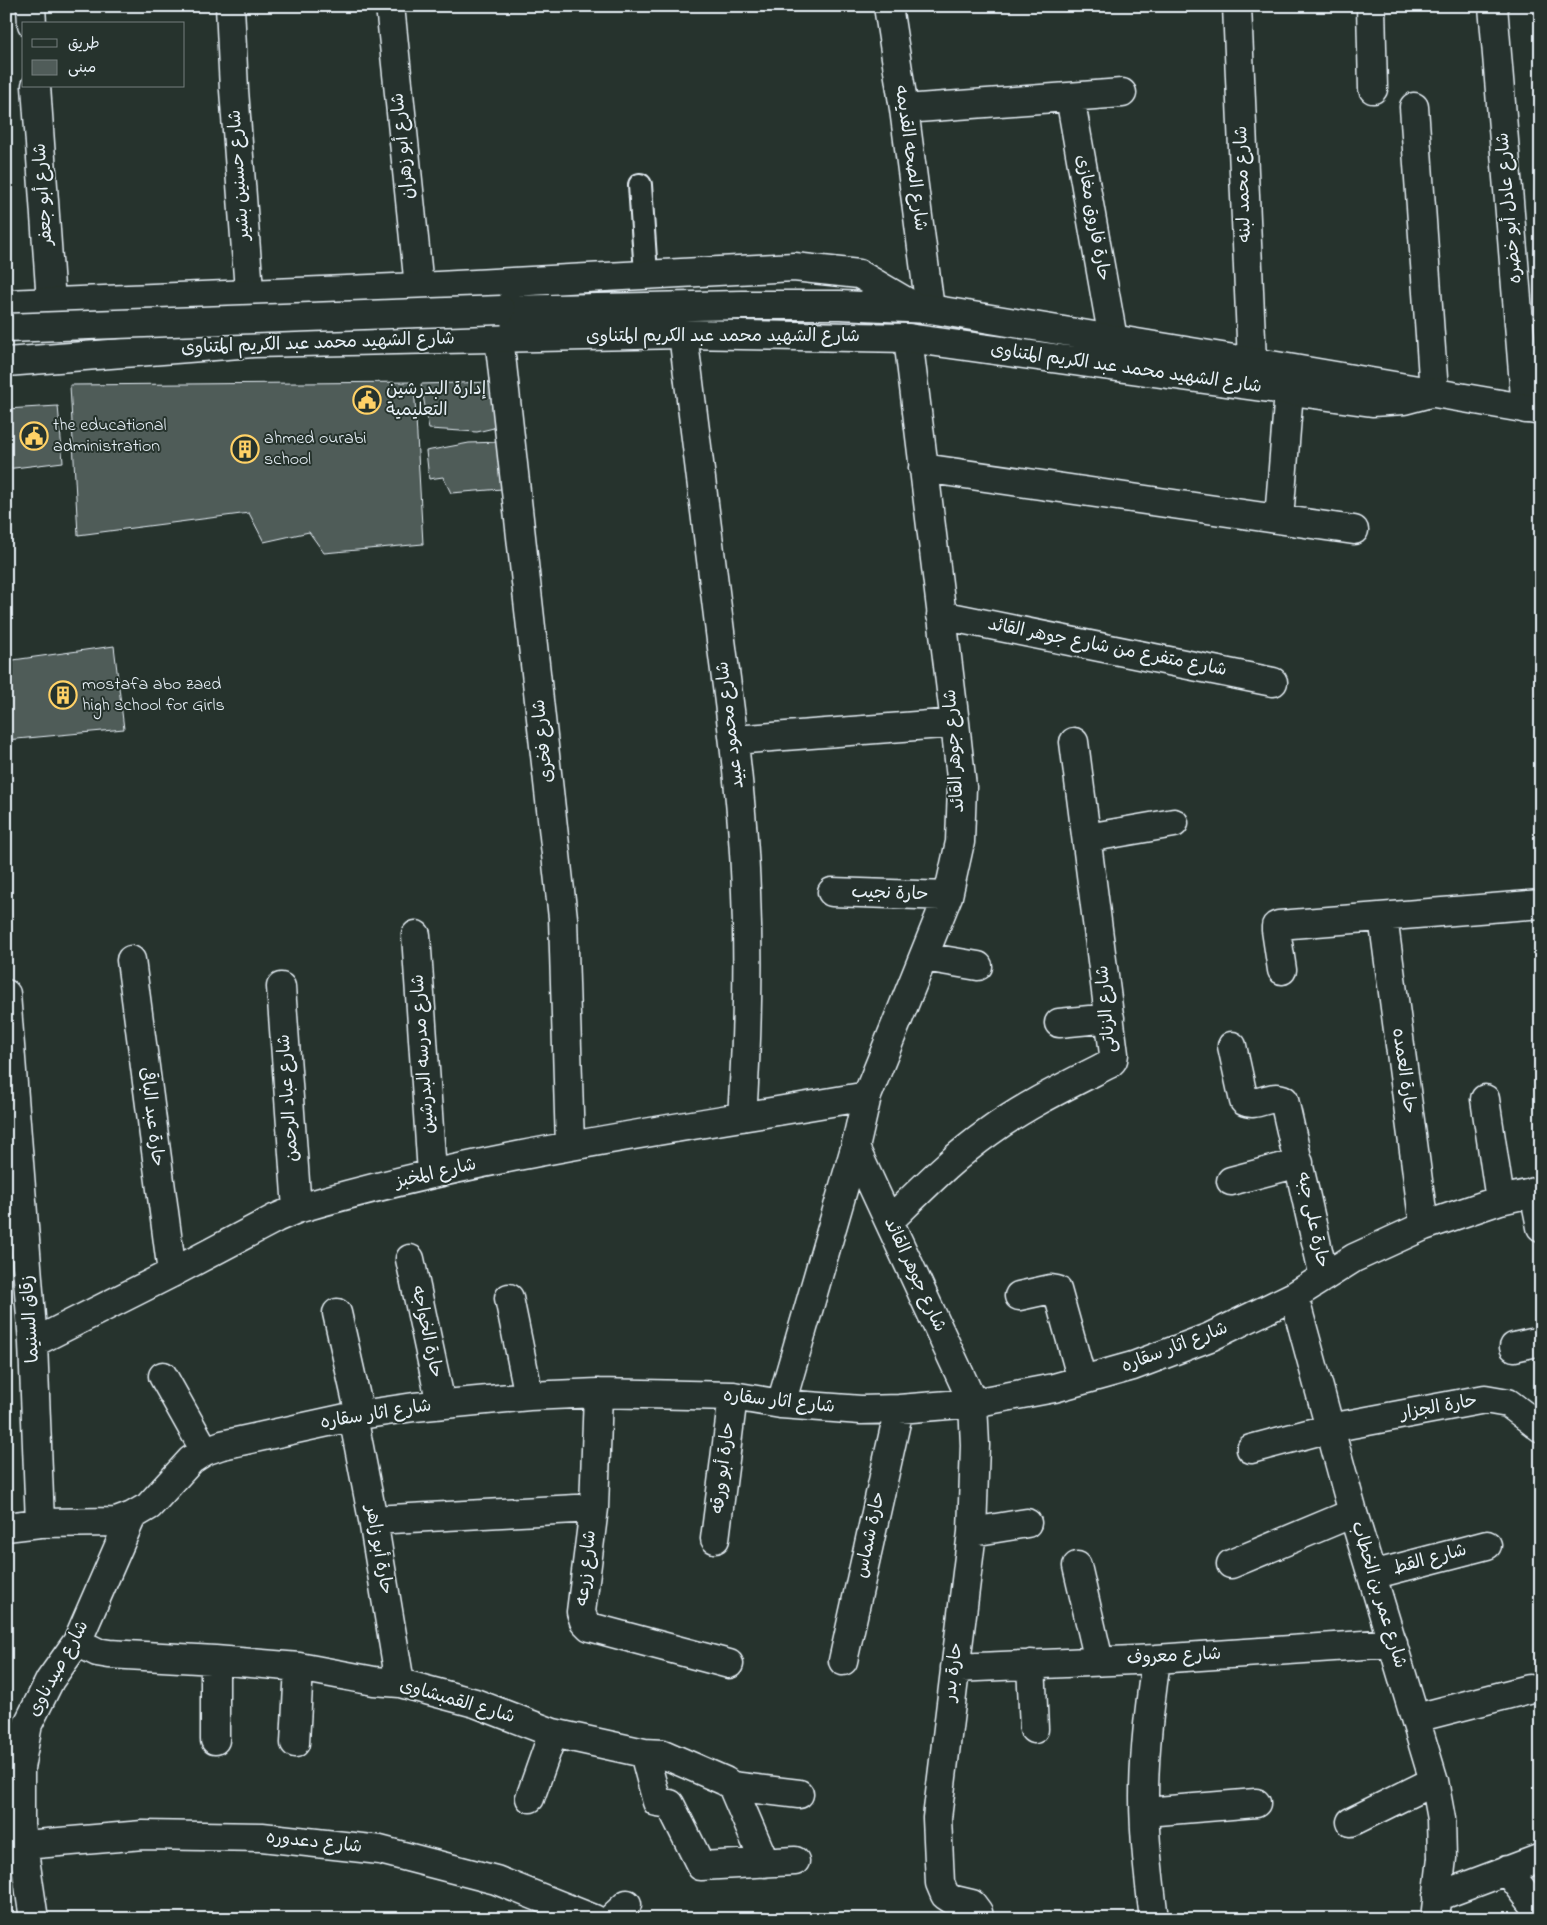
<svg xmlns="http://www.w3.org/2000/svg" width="1547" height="1925" font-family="'Indie Flower','Playpen Sans Arabic',sans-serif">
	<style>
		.building { fill: #505c59; stroke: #e8f1f8 }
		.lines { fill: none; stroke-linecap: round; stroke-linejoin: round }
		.lane-casing { stroke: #e8f1f8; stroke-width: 26 }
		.street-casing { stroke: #e8f1f8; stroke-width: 31 }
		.secondary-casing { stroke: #e8f1f8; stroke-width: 31 }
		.lane { stroke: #26332d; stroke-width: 22 }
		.street { stroke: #26332d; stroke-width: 28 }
		.secondary { stroke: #26332d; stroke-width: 28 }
		.secondary-bridge-casing { stroke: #e8f1f8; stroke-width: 31; stroke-linecap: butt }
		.secondary-bridge { stroke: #26332d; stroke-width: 28 }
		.labels { text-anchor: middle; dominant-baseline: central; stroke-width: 4; stroke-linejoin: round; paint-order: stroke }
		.street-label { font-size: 18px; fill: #e8f1f8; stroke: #26332d }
		.poi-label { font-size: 18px; fill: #e8f1f8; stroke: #26332d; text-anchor: start }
	</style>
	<rect width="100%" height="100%" fill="#26332d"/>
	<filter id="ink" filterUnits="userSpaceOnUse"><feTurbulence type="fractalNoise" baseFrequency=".02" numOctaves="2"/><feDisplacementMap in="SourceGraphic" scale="10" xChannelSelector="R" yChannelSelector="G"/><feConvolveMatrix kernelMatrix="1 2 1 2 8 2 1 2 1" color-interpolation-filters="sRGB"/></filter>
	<g filter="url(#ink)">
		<path class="building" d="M414,382L423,544L324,553L309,532L264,542L249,513L78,535L70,385Z
			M494,382L498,427L477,432L429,429L421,384Z
			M58,406L63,462L6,469V409Z
			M500,442L502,489L451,493L443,477L429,479L426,451L469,443Z
			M114,646L124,729L6,740V661Z"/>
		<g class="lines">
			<g class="lane-casing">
				<path id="lane" d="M640,185L646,274"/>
			</g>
			<g class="street-casing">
				<path id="street" d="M31,6L32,24
					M230,6L234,90L251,317
					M390,6L419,287
					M888,6L904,109L930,309
					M1237,6L1252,362
					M1371,6L1373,89
					M1493,6L1526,409
					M36,86L51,302
					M1070,97L1113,339
					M1414,107L1434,392
					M904,109L1122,93
					M683,334C695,436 708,538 721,640C732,724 743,808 746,892C749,967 747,1042 742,1117
					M499,337L563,918L570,1145
					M923,468L1354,530
					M1279,519L1289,391
					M941,615L1273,682
					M734,740L955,723
					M1087,838L1174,823
					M832,892L948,896
					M1383,917L1424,1226
					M416,935L432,1173
					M924,957L978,966
					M131,960L172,1273
					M1282,970L1276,930V926L1279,925L1541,904
					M281,987L297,1209
					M6,994L33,1343L40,1523
					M1059,1023L1110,1018
					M1232,1046L1244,1101C1257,1108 1271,1093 1284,1100L1324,1277
					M1485,1099L1500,1200
					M855,1148L973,1403L975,1445L972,1532L937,1818L940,1883L945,1895L951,1899L972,1904L978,1912L979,1919
					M1231,1181L1299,1163
					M1534,1192L1541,1227
					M889,1221C921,1190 952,1158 989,1132C1026,1105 1068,1085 1109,1064L1113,1060L1114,1054L1074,742
					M410,1259L441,1404
					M1019,1296L1051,1289L1057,1290L1082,1380
					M1294,1296L1353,1513L1434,1781L1441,1819L1442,1858L1435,1919
					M509,1298L529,1396
					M337,1313L360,1415
					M33,1343L172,1273L276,1218L297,1209C483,1154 676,1129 867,1096
					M1514,1347L1541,1341
					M163,1376L205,1451
					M598,1393L594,1508L581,1612L584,1621L590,1627L729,1664
					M781,1404L855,1148L867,1096L948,896L960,842L962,787L955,723L908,338
					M353,1416L373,1520L400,1683
					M1251,1449L1330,1428L1485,1399L1508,1403L1541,1428
					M373,1520L594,1508
					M6,1527L40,1523L116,1522L132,1516L149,1506L191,1460L205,1451L222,1445L360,1415L414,1407L529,1396L598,1393L733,1396L781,1404L861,1410L899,1409L973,1403L1054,1388L1133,1366L1210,1337L1294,1296L1354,1258L1424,1226L1500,1200L1541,1191
					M972,1532L1027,1523
					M715,1539L733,1396
					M1231,1564L1353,1513
					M1077,1566L1099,1661
					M1372,1575L1487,1545
					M77,1642L97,1652L109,1654L215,1660L299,1667L374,1681L400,1683L475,1703L553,1733L644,1753L663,1754L725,1781L732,1786L799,1794
					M215,1660V1740
					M843,1661L899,1409
					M1031,1664L1034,1729
					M955,1668L1156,1659L1393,1643
					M1416,1718L1529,1689
					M295,1743L299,1667
					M644,1753L657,1802L670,1804L701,1866L795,1861
					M732,1786L765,1863
					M530,1798L553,1733
					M1145,1812L1256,1803
					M1351,1822L1434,1781
					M24,1845L143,1835L262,1837L380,1850L496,1880L594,1919
					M1507,1870L1541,1914
					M1437,1897L1541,1858
					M34,1919L20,1825V1768L28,1724L50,1680L77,1642L132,1516
					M611,1919L627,1904
					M1154,1919C1149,1878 1144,1837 1144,1797C1144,1750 1150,1705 1156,1659"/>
			</g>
			<g class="secondary-casing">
				<path id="secondary" d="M6,304L419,287L794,267L859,274L917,308
					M501,310L742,305H840L930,309L1252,362L1541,411
					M6,362L253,343L683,334L908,338L1372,402L1404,400L1434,392"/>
			</g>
			<use href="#lane" class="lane"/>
			<use href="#street" class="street"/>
			<use href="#secondary" class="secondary"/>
			<g class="secondary-bridge-casing">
				<path id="secondary-bridge" d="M6,328L501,310"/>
			</g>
			<use href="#secondary-bridge" class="secondary-bridge"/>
		</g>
	</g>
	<defs>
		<g id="civic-ring" transform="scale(1.4375)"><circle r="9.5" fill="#26332d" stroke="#ffd166" stroke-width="1.5"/><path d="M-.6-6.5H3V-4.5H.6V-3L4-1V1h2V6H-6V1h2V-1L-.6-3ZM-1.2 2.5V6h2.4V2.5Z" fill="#ffd166"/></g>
		<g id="building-ring" transform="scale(1.4375)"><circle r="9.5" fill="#26332d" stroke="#ffd166" stroke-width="1.5"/><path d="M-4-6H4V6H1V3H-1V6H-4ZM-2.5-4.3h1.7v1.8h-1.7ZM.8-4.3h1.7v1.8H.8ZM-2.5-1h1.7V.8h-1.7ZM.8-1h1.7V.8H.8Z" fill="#ffd166"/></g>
	</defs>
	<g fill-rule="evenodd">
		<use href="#civic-ring" x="367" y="400"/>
		<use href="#civic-ring" x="34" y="436"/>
		<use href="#building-ring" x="245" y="449"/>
		<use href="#building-ring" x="63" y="695"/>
	</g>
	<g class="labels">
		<g class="street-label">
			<text transform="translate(404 146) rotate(-96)">شارع أبو زهران</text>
			<text transform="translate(910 158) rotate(82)">شارع الصحه القديمه</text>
			<text transform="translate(240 175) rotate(-94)">شارع حسنين بشير</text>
			<text transform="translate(1244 184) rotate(-92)">شارع محمد لبنه</text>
			<text transform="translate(44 194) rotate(-94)">شارع أبو جعفر</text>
			<text transform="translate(1510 208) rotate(-95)">شارع عادل أبو خضره</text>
			<text transform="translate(1092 218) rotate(80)">حارة فاروق مغازى</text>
			<text x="723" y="337">شارع الشهيد محمد عبد الكريم المتناوى</text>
			<text transform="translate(318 344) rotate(-2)">شارع الشهيد محمد عبد الكريم المتناوى</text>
			<text transform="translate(1126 369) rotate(8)">شارع الشهيد محمد عبد الكريم المتناوى</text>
			<text transform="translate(1107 648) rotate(11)">شارع متفرع من شارع جوهر القائد</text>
			<text transform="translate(731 725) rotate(-97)">شارع محمود عبيد</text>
			<text transform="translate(544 741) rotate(-96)">شارع فخرى</text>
			<text transform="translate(955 751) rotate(-94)">شارع جوهر القائد</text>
			<text transform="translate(890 894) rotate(2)">حارة نجيب</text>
			<text transform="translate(1107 1009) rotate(-95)">شارع الزناتى</text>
			<text transform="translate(424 1054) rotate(-94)">شارع مدرسه البدرشين</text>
			<text transform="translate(1403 1071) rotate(82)">حارة العمده</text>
			<text transform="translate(289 1098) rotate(-94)">شارع عباد الرحمن</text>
			<text transform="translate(151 1117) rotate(83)">حارة عبد الباقى</text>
			<text transform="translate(436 1174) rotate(-13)">شارع المخبز</text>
			<text transform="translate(1312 1220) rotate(78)">حارة على جبه</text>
			<text transform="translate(914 1275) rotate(65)">شارع جوهر القائد</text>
			<text transform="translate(31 1319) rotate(-94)">زقاق السنيما</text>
			<text transform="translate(426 1332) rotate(78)">حارة الخواجه</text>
			<text transform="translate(1175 1348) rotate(-21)">شارع اثار سقاره</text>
			<text transform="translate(779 1402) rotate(6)">شارع اثار سقاره</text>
			<text transform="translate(1439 1408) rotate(-10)">حارة الجزار</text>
			<text transform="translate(376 1415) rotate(-9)">شارع اثار سقاره</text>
			<text transform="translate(724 1468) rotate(-83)">حارة أبو ورقه</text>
			<text transform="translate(871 1535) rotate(-78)">حارة شماس</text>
			<text transform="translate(378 1550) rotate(80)">حارة أبو زاهر</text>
			<text transform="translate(1430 1560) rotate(-15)">شارع القط</text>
			<text transform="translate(587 1568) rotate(-84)">شارع زرعه</text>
			<text transform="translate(1378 1595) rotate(73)">شارع عمر بن الخطاب</text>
			<text transform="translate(1174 1657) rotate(-3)">شارع معروف</text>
			<text transform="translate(59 1669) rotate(-61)">شارع صيدناوى</text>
			<text transform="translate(954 1672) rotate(-83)">حارة بدر</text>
			<text transform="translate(457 1702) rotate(16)">شارع القمبشاوى</text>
			<text transform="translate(314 1843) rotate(6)">شارع دعدوره</text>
		</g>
		<g class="poi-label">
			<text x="386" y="390">إدارة البدرشين<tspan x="386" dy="21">التعليمية</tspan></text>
			<text x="53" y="426">the educational<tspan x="53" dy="21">administration</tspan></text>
			<text x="264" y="439">ahmed ourabi<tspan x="264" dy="21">school</tspan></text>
			<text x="82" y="685">mostafa abo zaed<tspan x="82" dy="21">high school for Girls</tspan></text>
		</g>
	</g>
	<rect width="1547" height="1925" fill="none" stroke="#26332d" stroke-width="25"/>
	<rect x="12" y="12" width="1522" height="1900" fill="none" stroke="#e8f1f8" stroke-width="2" filter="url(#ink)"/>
	<rect x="22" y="22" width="162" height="65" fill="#26332d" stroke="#747f7e"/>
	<rect x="32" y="39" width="25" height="8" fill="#26332d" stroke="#747f7e"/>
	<text x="68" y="48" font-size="15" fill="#e8f1f8">طريق</text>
	<rect x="32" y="60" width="25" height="15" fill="#505c59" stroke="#747f7e"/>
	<text x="68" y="72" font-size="15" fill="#e8f1f8">مبنى</text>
</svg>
